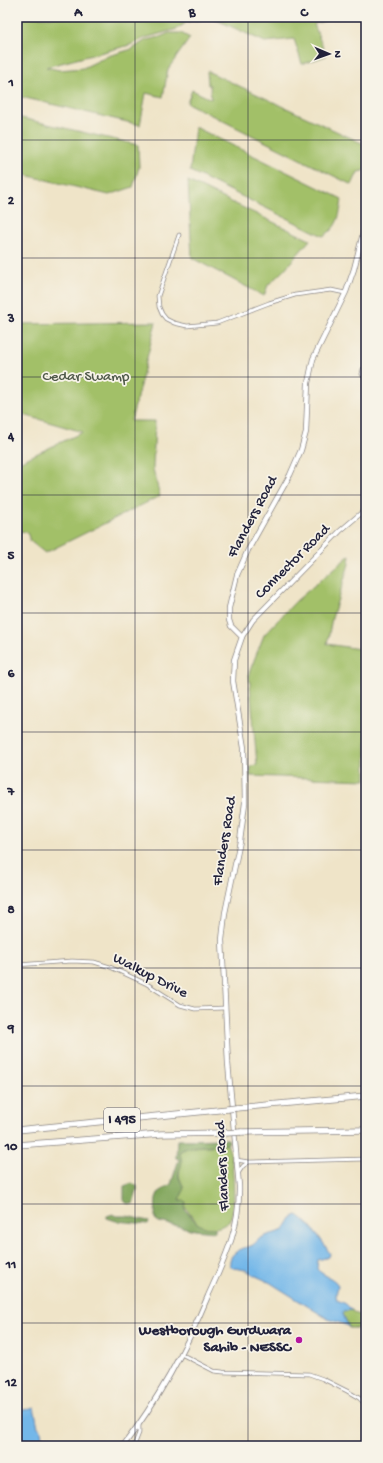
<svg xmlns="http://www.w3.org/2000/svg" width="383" height="1463" font-family="'Gochi Hand',sans-serif">
	<style>
		.green { fill: #a2c067; stroke: #627151 }
		.forest { fill: #81a65c; stroke: #52644c }
		.water { fill: #73b7e9; stroke: #4a6c92 }
		.lines { fill: none; stroke-linecap: round; stroke-linejoin: round }
		.minor-casing { stroke: #888382; stroke-width: 4.5 }
		.tertiary-casing { stroke: #888382; stroke-width: 5.5 }
		.secondary-casing { stroke: #888382; stroke-width: 6 }
		.motorway-casing { stroke: #888382; stroke-width: 7 }
		.minor { stroke: #fff; stroke-width: 3 }
		.tertiary { stroke: #fff; stroke-width: 4 }
		.secondary { stroke: #fff; stroke-width: 4.5 }
		.motorway { stroke: #fff; stroke-width: 5.5 }
		.motorway-bridge-casing { stroke: #888382; stroke-width: 7; stroke-linecap: butt }
		.motorway-bridge { stroke: #fff; stroke-width: 5.5 }
		.grid { fill: none; stroke: #22223b; stroke-width: 1; stroke-opacity: 0.55 }
		.poi-dot { fill: #b5179e; stroke: #f7f3e8; stroke-width: 1.5 }
		.labels { text-anchor: middle; dominant-baseline: central; stroke-width: 3.5; stroke-linejoin: round; paint-order: stroke }
		.shield { fill: #f7f3e8; stroke: #62616f; stroke-width: 1 }
		.shield-label { font-size: 14px; font-weight: bold; fill: #22223b }
		.park-label { font-size: 15px; fill: #4f594a; stroke: #f7f3e8 }
		.street-label { font-size: 15px; fill: #22223b; stroke: #f7f3e8 }
		.poi-label { font-size: 15px; font-weight: bold; fill: #22223b; stroke: #f7f3e8; text-anchor: end }
		.neatline { fill: none; stroke: #22223b; stroke-width: 1.5 }
		.grid-label { font-size: 13px; text-anchor: middle; font-weight: bold; fill: #22223b }
	</style>
	<rect width="100%" height="100%" fill="#f7f3e8"/>
	<filter id="ink" filterUnits="userSpaceOnUse"><feTurbulence type="fractalNoise" baseFrequency=".025" numOctaves="2"/><feDisplacementMap in="SourceGraphic" scale="8" xChannelSelector="R" yChannelSelector="G"/><feConvolveMatrix kernelMatrix="1 2 1 2 8 2 1 2 1" color-interpolation-filters="sRGB"/></filter>
	<filter id="wash" filterUnits="userSpaceOnUse"><feTurbulence type="fractalNoise" baseFrequency=".012" numOctaves="4" result="noise"/><feDisplacementMap in="SourceGraphic" scale="16" xChannelSelector="R" yChannelSelector="G"/><feGaussianBlur stdDeviation="0.9" result="paint"/><feColorMatrix in="noise" values="0 0 0 0 0 0 0 0 0 0 0 0 0 0 0 0 0 1.4 0 .05"/><feComposite in="paint" operator="in"/></filter>
	<g filter="url(#wash)">
		<rect width="100%" height="100%" fill="#efe4c8"/>
		<path class="green" d="M17,17H205V19L187,22L177,29L145,38L130,45L46,67L59,70L83,68L108,56L132,49L146,40L160,37L169,33H181L190,38L168,69L163,97L146,93L140,125L17,96Z
			M210,17H337L314,24L326,56L302,64L294,39L265,42Z
			M207,71L366,145V168L363,171L358,172L352,185L187,103L192,90L211,99L210,85H208Z
			M17,117L138,145L139,167L133,187L109,195L17,173V144L19,138H17Z
			M195,127L342,199C340,215 338,228 323,236L190,171Z
			M188,181L310,240L283,271L268,285L264,296L192,258Z
			M156,322L131,421H155L153,469L160,496L45,553L30,541L27,532L17,531V466L19,462L83,432L17,413V324Z
			M350,555L349,564L332,618L327,644L366,650V780L250,776L251,766L257,765L249,673L264,635L296,601Z
			M227,1144C234,1155 236,1206 231,1217C226,1229 208,1231 199,1225L179,1200C181,1193 178,1200 182,1194C185,1188 181,1182 179,1176C179,1168 183,1161 179,1152C188,1144 215,1147 227,1144Z
			M352,1310L354,1313L366,1317V1318L361,1320L359,1328H349L343,1314L344,1311Z"/>
		<path class="forest" d="M228,1139L229,1142L227,1144C215,1147 188,1144 179,1152C186,1167 177,1167 179,1177C180,1182 185,1186 183,1192C182,1195 180,1196 179,1200H183L186,1202L185,1210C197,1222 197,1228 215,1228V1232L195,1230L159,1222L155,1219V1216L156,1198L158,1193L171,1184L179,1159L176,1158L177,1140Z
			M132,1183L137,1186V1190L133,1204L126,1203L124,1200V1186Z
			M113,1214L117,1216H127L148,1221L149,1223L147,1224L116,1221L107,1218V1216Z"/>
		<path class="water" d="M297,1215C308,1220 324,1243 330,1254L329,1257L318,1260L317,1269C323,1276 333,1277 338,1285L336,1295L337,1300L346,1304L352,1310L344,1311L343,1314L349,1328L346,1325L328,1319L269,1282L256,1276L246,1270L233,1268L230,1265C228,1253 242,1248 251,1246C254,1245 257,1240 261,1238C268,1234 277,1233 284,1230L291,1218Z
			M34,1407L38,1427L41,1430L42,1437L27,1445L17,1446V1441L23,1440L20,1432L17,1412Z"/>
	</g>
	<g filter="url(#ink)">
		<g class="lines">
			<g class="minor-casing">
				<path id="minor" d="M179,235L158,296L159,307L162,314L166,319L174,323L187,326L217,323L269,303L295,295L331,290L345,293
					M366,367L363,369L362,374L366,380
					M17,965L72,961L94,962L110,967L147,984L180,1005L195,1009L225,1008
					M236,1160L249,1162L366,1159
					M239,1172L243,1166L249,1162
					M181,1354L214,1371L223,1372L309,1374L323,1379L347,1391L359,1398L366,1405
					M134,1446L139,1433V1426"/>
			</g>
			<g class="tertiary-casing">
				<path id="tertiary" d="M242,637L253,620L340,531L366,509"/>
			</g>
			<g class="secondary-casing">
				<path id="secondary" d="M123,1446C158,1400 186,1349 208,1296C225,1258 240,1229 239,1186L228,1063L222,940L225,913L240,841L245,803L244,748L233,681L234,660L242,637L231,626L229,620V608L237,575L248,550L290,475L301,450L306,432L308,383L313,359L346,292L354,269L366,222"/>
			</g>
			<g class="motorway-casing">
				<path id="motorway" d="M236,1108L366,1096
					M17,1130L228,1109
					M241,1132L366,1130
					M17,1145L161,1134L226,1133"/>
			</g>
			<use href="#minor" class="minor"/>
			<use href="#tertiary" class="tertiary"/>
			<use href="#secondary" class="secondary"/>
			<use href="#motorway" class="motorway"/>
			<g class="motorway-bridge-casing">
				<path id="motorway-bridge" d="M228,1109L236,1108
					M226,1133L241,1132"/>
			</g>
			<use href="#motorway-bridge" class="motorway-bridge"/>
		</g>
	</g>
	<path class="grid" d="M135,17V1446M248,17V1446M17,140H366M17,258H366M17,377H366M17,495H366M17,613H366M17,732H366M17,850H366M17,968H366M17,1086H366M17,1204H366M17,1323H366"/>
	<circle class="poi-dot" cx="299" cy="1340" r="4"/>
	<g class="labels">
		<rect class="shield" x="104" y="1108" width="36" height="24" rx="3"/>
		<g class="shield-label">
			<text x="122" y="1120">I 495</text>
		</g>
		<g class="park-label">
			<text x="86" y="377">Cedar Swamp</text>
		</g>
		<g class="street-label">
			<text transform="translate(253 517) rotate(-62)">Flanders Road</text>
			<text transform="translate(293 562) rotate(-45)">Connector Road</text>
			<text transform="translate(225 841) rotate(-81)">Flanders Road</text>
			<text transform="translate(150 976) rotate(27)">Walkup Drive</text>
			<text transform="translate(223 1166) rotate(-93)">Flanders Road</text>
		</g>
		<g class="poi-label">
			<text x="291" y="1331">Westborough Gurdwara<tspan x="291" dy="17">Sahib - NESSC</tspan></text>
		</g>
	</g>
	<rect width="383" height="1463" fill="none" stroke="#f7f3e8" stroke-width="44"/>
	<g transform="translate(329 54) rotate(92)" stroke="#f7f3e8" stroke-width="3" paint-order="stroke">
	<path d="M0-3L7 15L0 10L-7 15Z" fill="#22223b"/>
	<text y="-6" font-size="11" font-weight="bold" text-anchor="middle" fill="#22223b">N</text>
	</g>
	<rect x="22" y="22" width="339" height="1419" class="neatline"/>
	<g class="grid-label">
		<text x="78" y="16">A</text>
		<text x="192" y="16">B</text>
		<text x="304" y="16">C</text>
		<text x="11" y="86">1</text>
		<text x="11" y="204">2</text>
		<text x="11" y="322">3</text>
		<text x="11" y="440">4</text>
		<text x="11" y="559">5</text>
		<text x="11" y="677">6</text>
		<text x="11" y="795">7</text>
		<text x="11" y="913">8</text>
		<text x="11" y="1032">9</text>
		<text x="11" y="1150">10</text>
		<text x="11" y="1268">11</text>
		<text x="11" y="1386">12</text>
	</g>
</svg>
